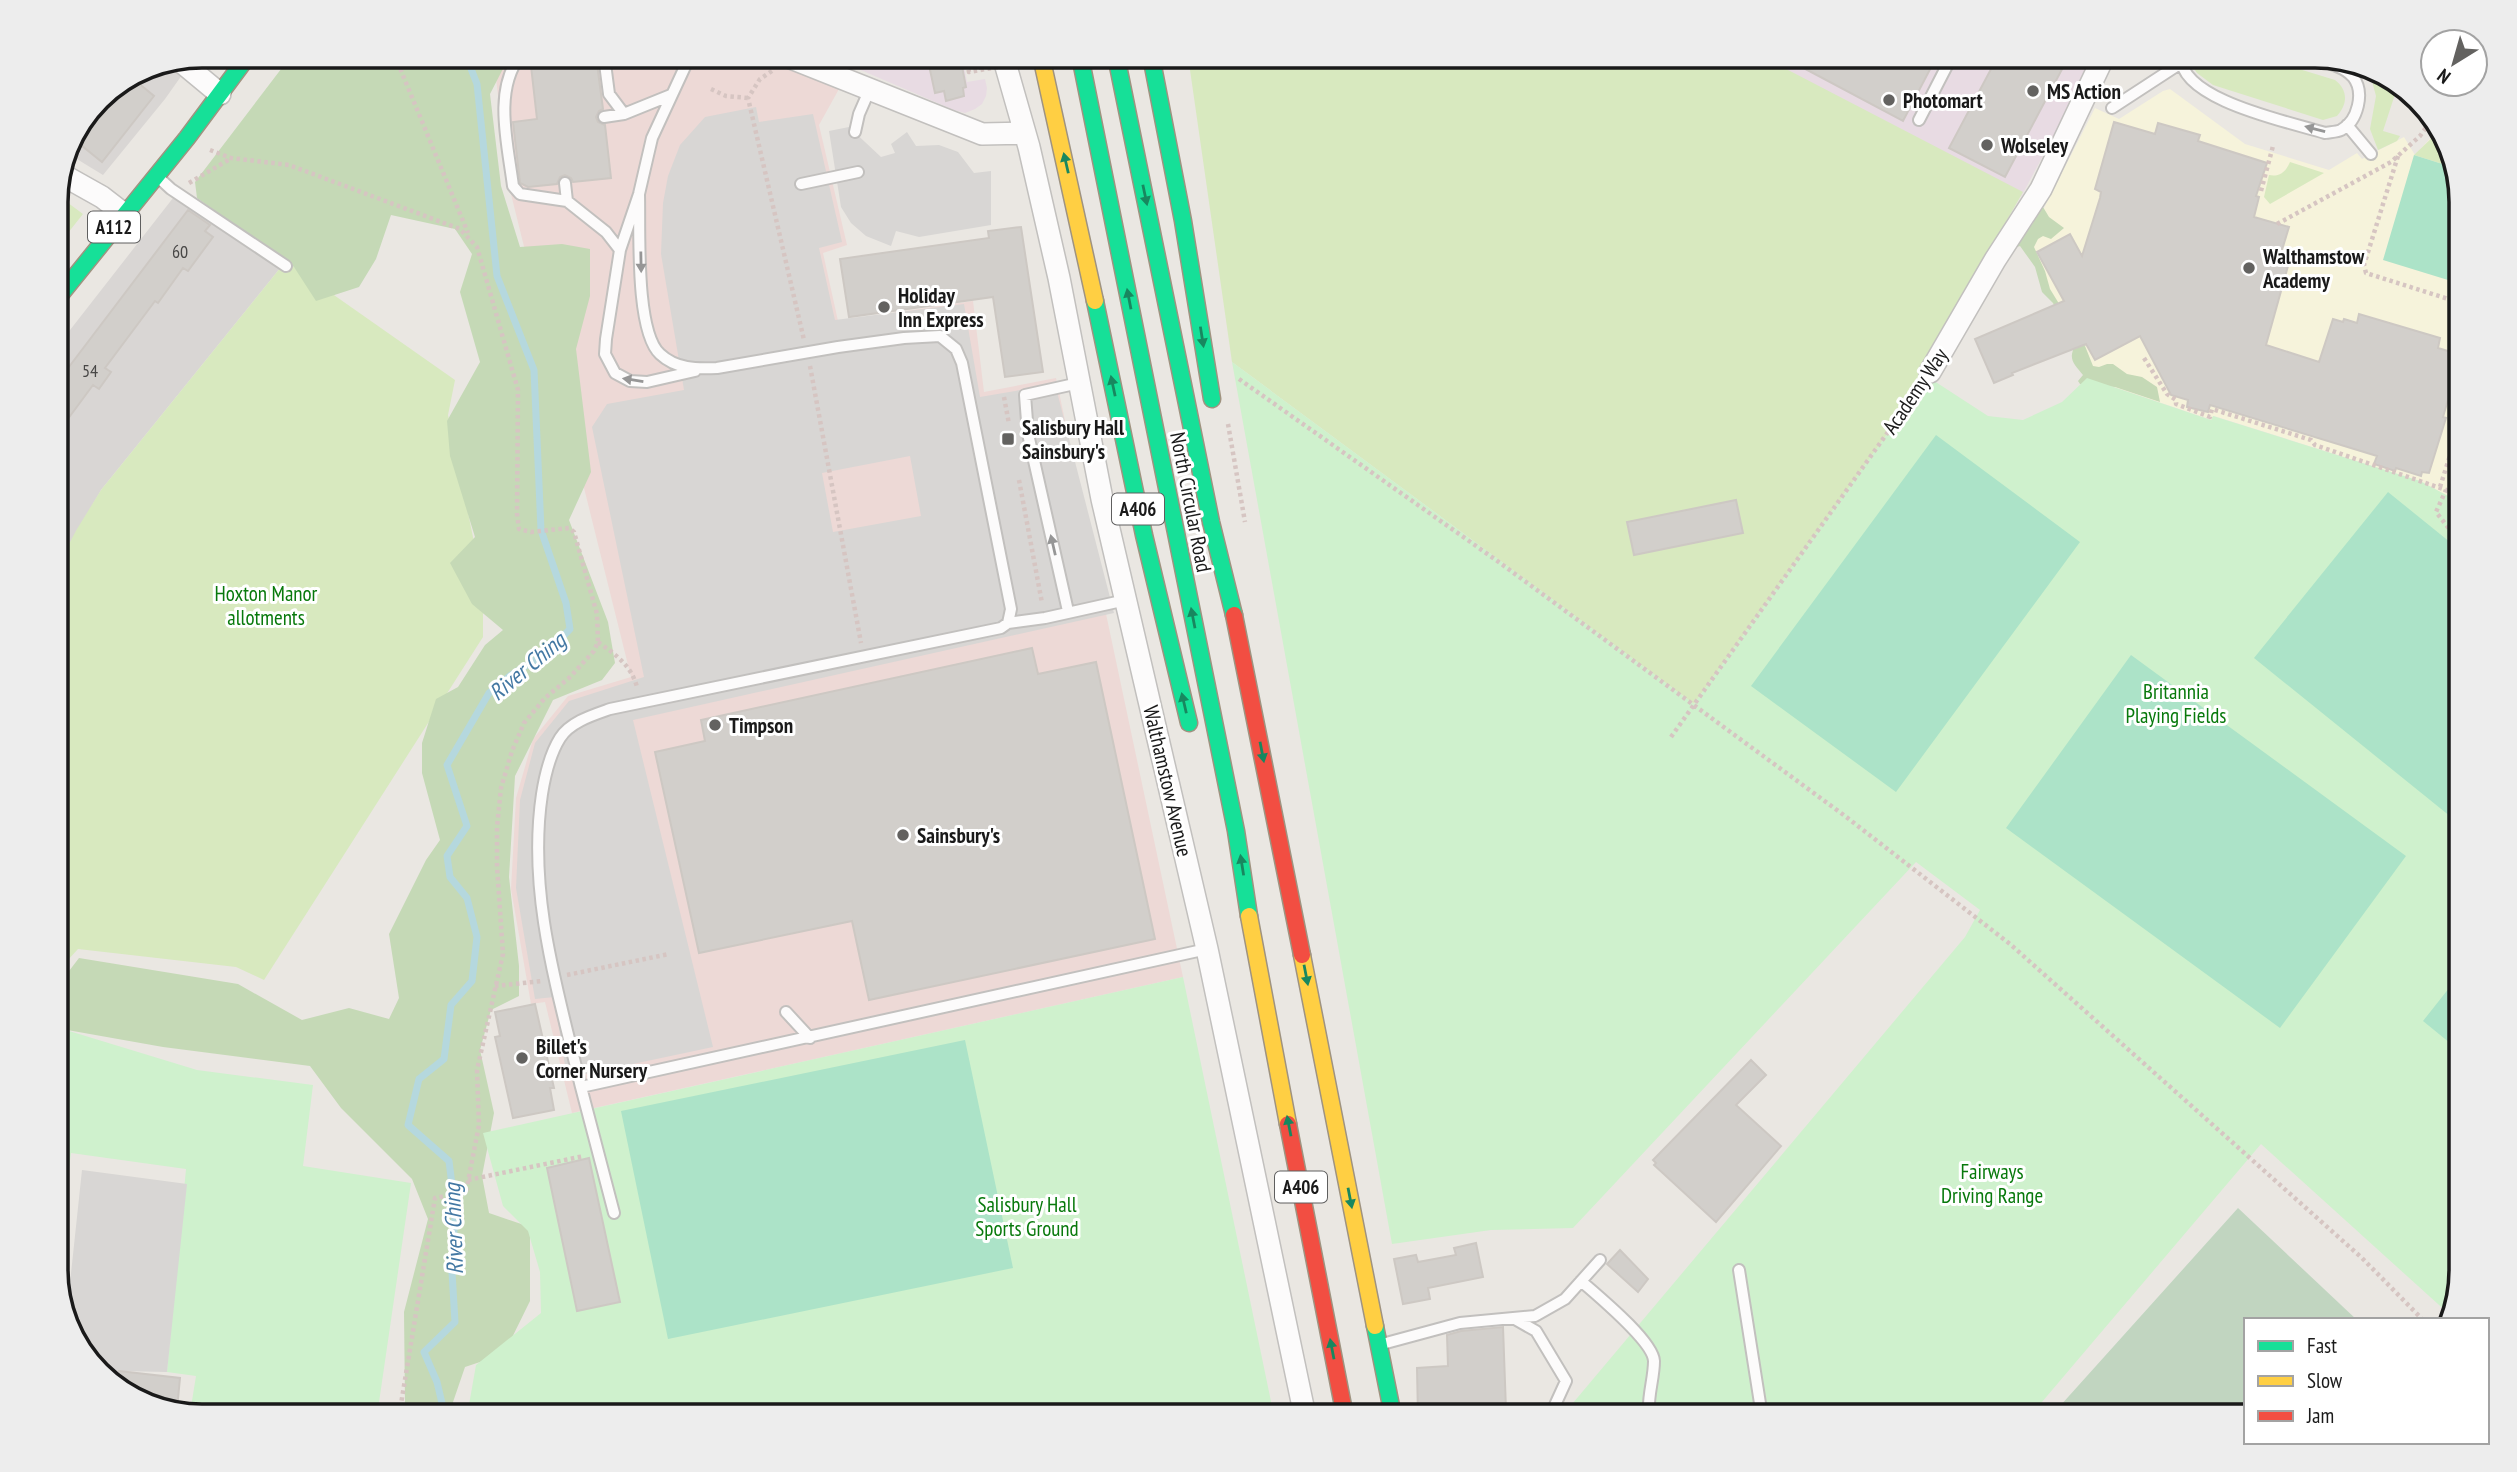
<svg xmlns="http://www.w3.org/2000/svg" width="2517" height="1472" font-family="'PT Sans Narrow',sans-serif">
	<style>
		.residential { fill: #d9d6d4 }
		.commercial { fill: #edd9d6 }
		.industrial { fill: #e8dbe3 }
		.education { fill: #f6f3db }
		.grass { fill: #d8e9bf }
		.forest { fill: #c5d9b6 }
		.cemetery { fill: #c1d5c0 }
		.park { fill: #cff1cd }
		.pitch { fill: #ace3c8 }
		.parking { fill: #d8d6d4; fill-rule: evenodd }
		.lines { fill: none; stroke-linecap: round; stroke-linejoin: round }
		.stream { stroke: #b5d8de; stroke-width: 7 }
		.building { fill: #d2cfcb; stroke: #cdc8c3; stroke-width: 2 }
		.lane-casing { stroke: #c2c0be; stroke-width: 14 }
		.street-casing { stroke: #c2c0be; stroke-width: 24 }
		.fast-casing { stroke: #9f9380; stroke-width: 19 }
		.slow-casing { stroke: #9f9380; stroke-width: 19 }
		.jam-casing { stroke: #9f9380; stroke-width: 19 }
		.path { stroke: #d6c5c2; stroke-width: 4.5; stroke-dasharray: 3.5 3.5; stroke-linecap: butt }
		.lane { stroke: #fcfbfb; stroke-width: 10 }
		.street { stroke: #fcfbfb; stroke-width: 21 }
		.fast { stroke: #16e098; stroke-width: 16 }
		.slow { stroke: #ffcf43; stroke-width: 16 }
		.jam { stroke: #f24e42; stroke-width: 16 }
		.path-bridge { stroke: #d6c5c2; stroke-width: 4.5; stroke-dasharray: 3.5 3.5; stroke-linecap: butt }
		.oneway { fill: #969696 }
		.oneway2 { fill: #18875f }
		.poi-dot { fill: #636260; stroke: #fff; stroke-width: 2.5 }
		.labels { text-anchor: middle; dominant-baseline: central; stroke-width: 6; stroke-linejoin: round; paint-order: stroke }
		.number-label { font-size: 18px; fill: #484746 }
		.shield { fill: #fff; stroke: #5f5f5f; stroke-width: 2 }
		.shield-label { font-size: 19px; font-weight: bold; fill: #1a1a1a }
		.poi-label { font-size: 21px; font-weight: bold; fill: #1a1a1a; stroke: #fff; text-anchor: start }
		.street-label { font-size: 21px; fill: #1a1a1a; stroke: #fff }
		.park-label { font-size: 21px; fill: #08790c; stroke: #fff }
		.water-label { font-size: 23px; font-style: italic; fill: #4378a3; stroke: #fff }
		.rim { fill: none; stroke: #1a1a1a; stroke-width: 3.5 }
	</style>
	<rect width="100%" height="100%" fill="#eae7e2"/>
	<path class="residential" d="M194,58L165,99L103,175L67,153L71,138L99,98L146,67Z
		M173,198L281,267L101,490L56,568V348Z"/>
	<path class="commercial" d="M509,56H783L839,89L819,125L847,245L823,253L838,321L973,301L984,392L1056,378L1183,977L572,1113L545,1002L531,1004L511,889L516,798L533,739L568,696L631,677L508,182L496,78Z"/>
	<path class="industrial" d="M828,56H962L967,82L985,79L987,88L986,96L982,104L975,109L965,113L954,110Z
		M1750,56H2096L2021,197Z"/>
	<path class="education" d="M2170,89L2245,144L2329,170L2357,153L2362,159L2404,137L2415,155L2439,129L2461,193V503L2420,481L2214,416L2212,420L2087,378L2021,233L2043,210L2095,108L2119,119L2163,91Z"/>
	<path class="grass" d="M1188,56H1761L2023,192L1922,369L1928,377L1694,704L1232,362Z
		M2190,56H2256L2335,80C2348,90 2348,104 2337,116L2323,120L2213,85L2197,73L2191,64Z
		M2369,70L2388,75L2398,85L2383,131L2400,136L2397,141L2378,150L2370,129L2376,96Z
		M2437,133L2441,135L2452,167L2414,155Z
		M2290,162L2324,173L2270,204L2264,197L2269,175C2279,177 2286,172 2290,162Z
		M56,194L83,214L56,248Z
		M281,267H294L455,380L448,415L483,586V637L264,980L236,967L78,949L56,973V568L77,529L101,490Z"/>
	<path class="forest" d="M291,56H512L508,59L490,94L501,186L520,247L562,244L590,249V296L576,349L591,472L569,520L608,622L615,663L602,680L553,700L515,776L509,877L519,966V996L491,1010L480,1050L494,1113L482,1176L489,1213L530,1227V1301L504,1354L465,1367L453,1402L460,1416H403L405,1403L404,1312L428,1219L412,1179L341,1108L310,1066L163,1047L56,1028V988L79,958L238,984L302,1020L349,1008L389,1019L399,998L389,934L426,860L440,840L422,773V743L436,699L458,687L485,645L503,630L472,604L450,563L475,537L450,456L447,421L480,362L460,292L472,254L455,229L391,215L376,259L359,287L316,301L294,267L197,198L195,182Z
		M2043,207L2049,217L2064,228L2051,239L2043,236L2038,239L2034,247L2045,271L2050,289L2085,346L2093,366L2099,367L2107,364H2113L2127,374L2142,377L2157,387L2160,402L2115,387L2080,384L2078,381L2083,375C2076,366 2069,361 2073,350L2053,303L2042,292L2035,267L2020,246L2014,248L2033,223L2038,209Z"/>
	<path class="cemetery" d="M2238,1208L2357,1320H2246V1416H2051Z"/>
	<path class="park" d="M1232,362L1694,704L1928,377L1988,416L2023,420L2062,402L2087,378L2211,420L2213,416L2420,481L2461,503V1271L2449,1314L2261,1144L2030,1416H1562L1965,937L1980,910L1916,862L1573,1228L1491,1230L1392,1244Z
		M1183,977L1274,1416H467L476,1365L541,1313L540,1272L528,1231L503,1206L483,1133Z
		M56,1027L197,1070L313,1085L303,1166L411,1183L377,1416H202L190,1413L196,1376L167,1372L186,1169L71,1153L56,1267Z"/>
	<path class="pitch" d="M2414,155L2452,167L2461,193V284L2383,260Z
		M1936,435L2080,542L1896,792L1751,686Z
		M2388,492L2461,551V825L2254,658Z
		M2131,655L2406,856L2280,1028L2006,828Z
		M2461,973V1052L2423,1021Z
		M965,1040L1013,1268L668,1339L621,1111Z"/>
	<path class="parking" d="M756,107L759,122L813,114L842,242L819,248L835,320L964,304L980,397L1055,384L1114,613L633,720L713,1047L567,1078L554,997L535,999L516,888L520,800L535,743L569,701L644,677L592,427L607,404L684,390L661,254L663,203L668,176L680,145L705,117ZM910,456L921,516L833,532L822,473Z
		M849,127L881,157L895,153L891,144L907,132L916,146L939,145L958,152L974,173L991,171V225L919,237L896,231L891,246L866,236L851,223L841,207L829,131Z
		M82,1170L187,1184L167,1372L120,1371L117,1386L80,1351L67,1311Z"/>
	<g class="lines">
		<path class="stream" d="M445,1416L437,1382L424,1352L455,1322L452,1272L455,1209L449,1161L408,1125L419,1079L444,1059L451,1005L472,981L477,937L467,898L450,877L447,856L467,826L447,765L489,693L511,675L547,653L570,629L566,603L541,530L534,370L497,276L477,84L466,56"/>
	</g>
	<path class="building" d="M540,56H596L603,109L599,111L596,117L598,122L605,125L611,178L573,182L571,178L565,175L560,177L557,184L528,187L520,183L513,122L537,119L531,66L541,65Z
		M927,56H960L966,87L963,88L964,96L946,101L944,91L935,93Z
		M1781,56H1937L1903,121Z
		M1998,56H2069L2005,177L1949,148Z
		M131,77L154,96L102,162L76,141L122,83Z
		M2114,122L2155,134L2158,123L2200,135L2198,141L2267,163L2256,196L2259,197L2254,217L2289,227L2278,263L2288,266L2266,345L2319,362L2333,319L2343,322L2344,319L2357,323L2359,314L2440,338L2438,348L2461,355L2443,417L2446,418L2429,473L2422,472L2421,476L2396,468L2395,471L2374,464L2377,456L2210,405L2208,412L2187,407L2188,400L2171,395L2140,336L2095,360L2086,344L2012,373L2013,375L1994,383L1975,339L2064,301L2037,252L2070,234L2082,256L2100,198L2101,192L2095,189Z
		M188,210L210,225L205,231L213,237L188,271L183,268L158,303L155,301L105,368L111,372L99,389L93,385L56,435V384Z
		M1021,227L1043,372L1005,377L993,297L849,317L840,259L989,238L988,231Z
		M1736,500L1743,533L1634,555L1627,522Z
		M1032,648L1038,674L1096,662L1155,939L869,1000L852,921L699,953L655,752L705,741L701,720Z
		M535,1004L554,1088H550L554,1110L513,1118L495,1037L500,1036L495,1012Z
		M1751,1060L1766,1075L1736,1105L1781,1146L1716,1222L1654,1165L1656,1163L1653,1160Z
		M589,1158L620,1302L577,1311L547,1168Z
		M1476,1243L1483,1277L1428,1288L1430,1299L1403,1304L1394,1259L1416,1255L1418,1262L1456,1255L1454,1248Z
		M1620,1250L1648,1279L1638,1292L1607,1264Z
		M1503,1327L1506,1410L1440,1411V1416H1418L1417,1368L1448,1366L1447,1335L1461,1331Z
		M119,1371L180,1378L177,1409L129,1397L117,1386Z"/>
	<g class="lines">
		<g class="lane-casing">
			<path id="lane" d="M520,56C493,91 508,145 513,186L520,194L567,201
				M604,56L609,94L624,114
				M690,56L652,138L639,194L620,250L606,339L605,354L615,373L630,381L647,382L695,371
				M2181,56C2179,100 2290,122 2325,133C2330,132 2337,132 2341,130C2358,121 2365,92 2353,77C2342,64 2318,61 2303,56
				M2112,108L2181,63
				M604,117L624,114L671,95
				M1919,120L1952,56
				M2347,125L2371,154
				M855,132L859,114L869,91
				M159,178L171,189L286,266
				M565,183L567,201L606,232L620,250
				M801,184L858,172
				M639,194C640,229 635,331 660,354C676,369 696,369 717,368L838,347L904,338L940,336L956,349L962,363L1011,609L1008,623
				M1126,600L1045,618L1008,623L1001,628L610,709C593,715 570,722 560,738C550,754 545,775 542,794C527,893 558,992 581,1087L1207,949
				M1068,611L1028,434L1025,395L1079,383
				M786,1012L810,1038
				M581,1087L614,1213
				M1739,1270L1762,1416
				M1581,1281C1598,1296 1653,1341 1654,1361C1654,1379 1647,1397 1649,1416
				M1513,1318L1536,1331L1566,1381L1550,1416
				M1386,1343L1460,1323L1535,1316L1565,1299L1600,1260"/>
		</g>
		<g class="street-casing">
			<path id="street" d="M786,56L982,134L1024,133
				M1003,56L1029,147L1059,278L1102,499L1207,949L1305,1416
				M179,60L220,94
				M61,174L102,197L124,214
				M1930,372L1995,260L2041,189L2104,56"/>
		</g>
		<g class="fast-casing">
			<path id="fast" d="M1080,56L1236,831L1249,916
				M1116,56L1211,522L1234,615
				M1151,56L1183,221L1212,399
				M56,300L187,138L248,56
				M1095,301L1144,535L1189,723
				M1375,1326L1393,1416"/>
		</g>
		<g class="slow-casing">
			<path id="slow" d="M1041,56L1095,301
				M1249,916L1288,1124
				M1302,955L1375,1326"/>
		</g>
		<g class="jam-casing">
			<path id="jam" d="M1234,615L1302,955
				M1288,1124L1345,1416"/>
		</g>
		<path class="path" d="M395,56L468,233
			M975,56L977,68L985,67
			M772,71L760,79L748,98L804,340
			M711,89L726,96L748,98
			M2429,124L2439,127
			M210,150L231,158L289,165L460,229L477,247L518,390L517,514L519,529L531,532L569,528L574,532L597,614L598,642L594,651L569,678L545,698L524,723L512,751L501,788L497,827V866L503,954L477,1070L479,1125L466,1192L435,1198L399,1416
			M2398,156L2364,265L2366,273L2461,303
			M189,183L230,159
			M2261,191L2273,146
			M2277,224L2391,162L2420,136L2433,118
			M2144,358L2167,394L2176,400V404L2210,417L2212,409L2311,440L2315,445L2446,490L2436,512L2461,544
			M810,366L861,643
			M1239,379L1496,560L1845,816L2010,944L2362,1258L2423,1320
			M1004,397L1009,424
			M1228,424L1245,522
			M1019,480L1042,603
			M2440,487L2461,421
			M598,642C616,655 631,665 637,687
			M1671,737L1920,387
			M567,975L669,954
			M495,986L542,981
			M468,1180L584,1156"/>
		<use href="#lane" class="lane"/>
		<use href="#street" class="street"/>
		<use href="#fast" class="fast"/>
		<use href="#slow" class="slow"/>
		<use href="#jam" class="jam"/>
		<path class="path-bridge" d="M966,56L969,72L1061,56"/>
	</g>
	<defs><path id="oneway-solid" d="M-6-.8H1V-3.2L6.5 0L1 3.2V.8H-6Z" transform="scale(1.75)"/></defs>
	<g class="oneway">
		<use href="#oneway-solid" transform="translate(2315 129) rotate(-165)"/>
		<use href="#oneway-solid" transform="translate(641 262) rotate(89)"/>
		<use href="#oneway-solid" transform="translate(633 380) rotate(-171)"/>
		<use href="#oneway-solid" transform="translate(1053 545) rotate(-103)"/>
	</g>
	<g class="oneway2">
		<use href="#oneway-solid" transform="translate(1066 163) rotate(-103)"/>
		<use href="#oneway-solid" transform="translate(1145 195) rotate(78)"/>
		<use href="#oneway-solid" transform="translate(1129 299) rotate(-101)"/>
		<use href="#oneway-solid" transform="translate(1202 337) rotate(81)"/>
		<use href="#oneway-solid" transform="translate(1113 386) rotate(-102)"/>
		<use href="#oneway-solid" transform="translate(1193 618) rotate(-101)"/>
		<use href="#oneway-solid" transform="translate(1184 703) rotate(-103)"/>
		<use href="#oneway-solid" transform="translate(1262 752) rotate(79)"/>
		<use href="#oneway-solid" transform="translate(1242 865) rotate(-99)"/>
		<use href="#oneway-solid" transform="translate(1306 975) rotate(79)"/>
		<use href="#oneway-solid" transform="translate(1289 1126) rotate(-101)"/>
		<use href="#oneway-solid" transform="translate(1350 1198) rotate(79)"/>
		<use href="#oneway-solid" transform="translate(1332 1349) rotate(-101)"/>
	</g>
	<g class="poi-dot">
		<circle cx="2033" cy="91" r="7"/>
		<circle cx="1889" cy="100" r="7"/>
		<circle cx="1987" cy="145" r="7"/>
		<circle cx="2249" cy="268" r="7"/>
		<circle cx="884" cy="307" r="7"/>
		<rect x="1001" y="432" width="14" height="14" rx="3.5"/>
		<circle cx="715" cy="725" r="7"/>
		<circle cx="903" cy="835" r="7"/>
		<circle cx="522" cy="1058" r="7"/>
	</g>
	<g class="labels">
		<g class="number-label">
			<text x="180" y="251">60</text>
			<text x="90" y="370">54</text>
		</g>
		<g class="shield">
			<rect x="88" y="211.5" width="52" height="31" rx="5"/>
			<rect x="1112" y="493.5" width="52" height="31" rx="5"/>
			<rect x="1275" y="1171.5" width="52" height="31" rx="5"/>
		</g>
		<g class="shield-label">
			<text x="114" y="227">A112</text>
			<text x="1138" y="509">A406</text>
			<text x="1301" y="1187">A406</text>
		</g>
		<g class="poi-label">
			<text x="2047" y="91">MS Action</text>
			<text x="1903" y="100">Photomart</text>
			<text x="2001" y="145">Wolseley</text>
			<text x="2263" y="256">Walthamstow<tspan x="2263" dy="24">Academy</tspan></text>
			<text x="898" y="295">Holiday<tspan x="898" dy="24">Inn Express</tspan></text>
			<text x="1022" y="427">Salisbury Hall<tspan x="1022" dy="24">Sainsbury's</tspan></text>
			<text x="729" y="725">Timpson</text>
			<text x="917" y="835">Sainsbury's</text>
			<text x="536" y="1046">Billet's<tspan x="536" dy="24">Corner Nursery</tspan></text>
		</g>
		<g class="street-label">
			<text transform="translate(1915 391) rotate(-56)">Academy Way</text>
			<text transform="translate(1191 502) rotate(79)">North Circular Road</text>
			<text transform="translate(1168 781) rotate(77)">Walthamstow Avenue</text>
		</g>
		<g class="park-label">
			<text x="266" y="593">Hoxton Manor<tspan x="266" dy="24">allotments</tspan></text>
			<text x="2176" y="691">Britannia<tspan x="2176" dy="24">Playing Fields</tspan></text>
			<text x="1992" y="1171">Fairways<tspan x="1992" dy="24">Driving Range</tspan></text>
			<text x="1027" y="1204">Salisbury Hall<tspan x="1027" dy="24">Sports Ground</tspan></text>
		</g>
		<g class="water-label">
			<text transform="translate(527 666) rotate(-40)">River Ching</text>
			<text transform="translate(453 1229) rotate(-92)">River Ching</text>
		</g>
	</g>
	<path d="M0 0H2517V1472H0ZM202 68H2315A134 134 0 0 1 2449 202V1270A134 134 0 0 1 2315 1404H202A134 134 0 0 1 68 1270V202A134 134 0 0 1 202 68Z" fill="#ededed" fill-rule="evenodd"/>
	<path class="rim" d="M202 68H2315A134 134 0 0 1 2449 202V1270A134 134 0 0 1 2315 1404H202A134 134 0 0 1 68 1270V202A134 134 0 0 1 202 68Z"/>
	<rect x="2244" y="1318" width="245" height="126" fill="#ffffff" stroke="#a3a3a3" stroke-width="2"/>
	<rect x="2258" y="1341" width="35" height="10" fill="#16e098" stroke="#a3a3a3" stroke-width="2"/>
	<text x="2307" y="1353" font-size="21" fill="#1a1a1a">Fast</text>
	<rect x="2258" y="1376" width="35" height="10" fill="#ffcf43" stroke="#a3a3a3" stroke-width="2"/>
	<text x="2307" y="1388" font-size="21" fill="#1a1a1a">Slow</text>
	<rect x="2258" y="1411" width="35" height="10" fill="#f24e42" stroke="#a3a3a3" stroke-width="2"/>
	<text x="2307" y="1423" font-size="21" fill="#1a1a1a">Jam</text>
	<g transform="translate(2454 63) rotate(217)"><circle r="33" fill="#ffffff" stroke="#a3a3a3" stroke-width="2"/>
	<path d="M0-5L12 26L0 18L-12 26Z" fill="#636260"/>
	<text y="-10" font-size="19" font-weight="bold" text-anchor="middle" fill="#1a1a1a">N</text>
	</g>
</svg>
